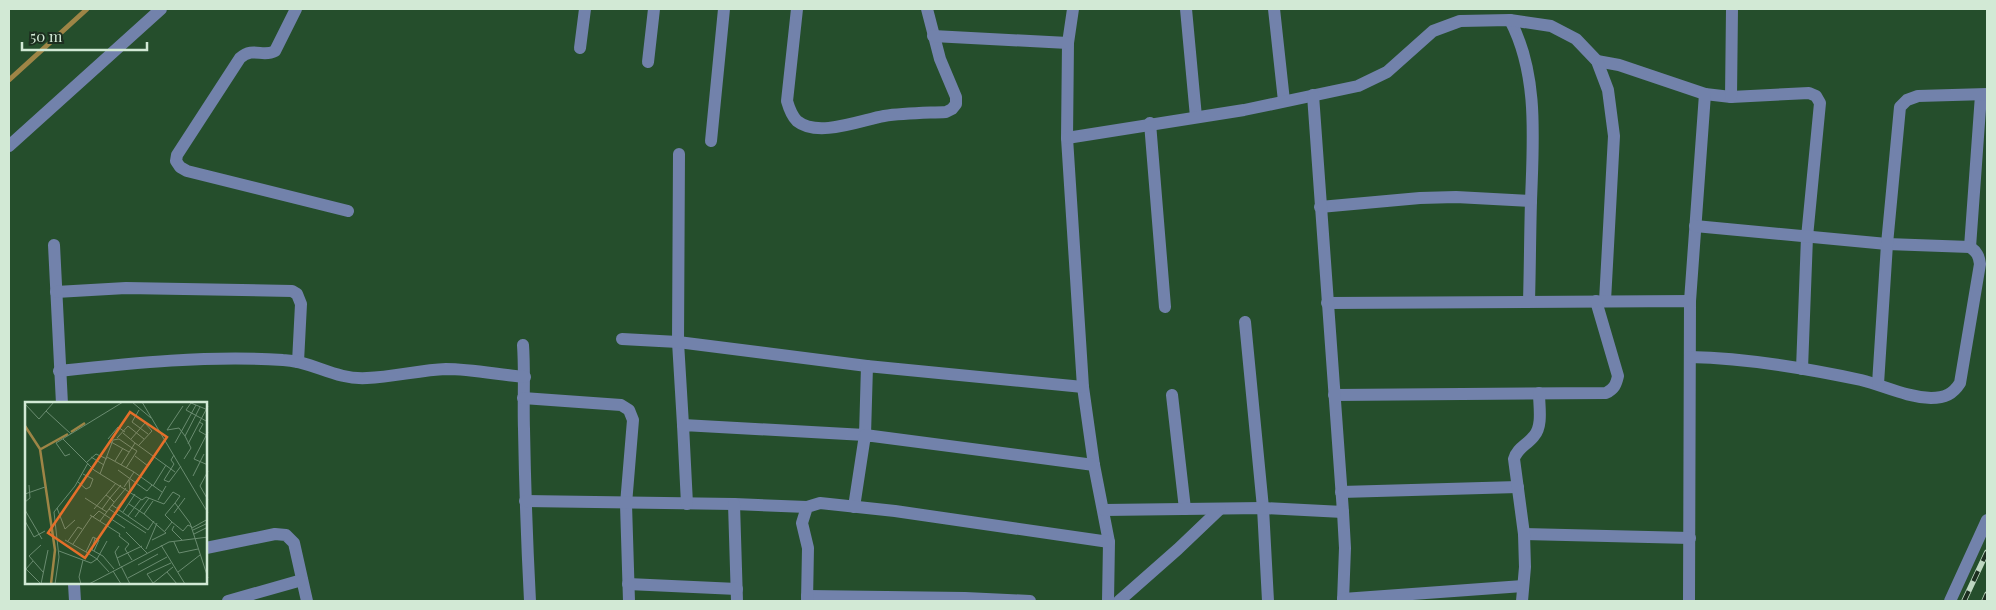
<svg xmlns="http://www.w3.org/2000/svg" width="1996" height="610" viewBox="0 0 1996 610" font-family="'Playfair Display',serif">
<rect width="100%" height="100%" fill="#254e2c"/>
<g fill="none" stroke-linecap="round" stroke-linejoin="round">
<polyline stroke="#9e8546" stroke-width="5" points="9,80 87,9"/>
<g stroke="#7282ab" stroke-width="12">
<path d="M 296,9 L 275,51 C 262,58 254,46 240,58 L 177,155 L 176,161 L 180,167 L 187,171 L 348,211"/>
<path d="M 797,9 L 787,101 C 789,108 792,116 797,121 C 818,138 861,120 884,116 C 904,113 925,113 946,112 L 952,109 L 956,104 L 956,97 L 940,59 L 927,9"/>
<polyline points="1073,9 1068,43 1067,138 1083,387 1094,465 1109,542 1108,601"/>
<polyline points="1186,9 1196,117"/>
<polyline points="1274,9 1284,101"/>
<path d="M 1510,20 C 1539,75 1533,141 1531,201 C 1530,234 1530,268 1529,301"/>
<polyline points="933,36 1068,43"/>
<polyline points="580,48 585,9"/>
<polyline points="1597,61 1619,65 1705,94 1731,97 1809,93 1816,96 1820,103 1807,237 1802,369"/>
<polyline points="648,62 654,9"/>
<polyline points="1731,97 1732,9"/>
<polyline points="1150,123 1165,307"/>
<polyline points="1067,138 1244,110 1358,86 1387,72 1433,31 1460,21 1510,20 1551,26 1576,39 1597,61 1608,90 1614,136 1605,301"/>
<polyline points="711,141 724,9"/>
<polyline points="9,146 161,9"/>
<polyline points="679,154 678,342 683,425"/>
<polyline points="1320,207 1420,198 1456,197 1531,201"/>
<polyline points="54,245 62,404"/>
<polyline points="1970,247 1981,95"/>
<polyline points="56,292 126,288 292,291 297,294 301,304 298,362"/>
<polyline points="1690,301 1705,94"/>
<polyline points="1327,303 1690,301 1689,601"/>
<polyline points="1245,322 1263,508 1268,601"/>
<polyline points="622,339 678,342 867,366"/>
<path d="M 523,345 C 525,373 523,400 524,429 C 525,486 527,544 530,601"/>
<path d="M 1690,357 C 1748,358 1805,368 1861,380 C 1885,386 1906,397 1931,398 C 1945,398 1953,394 1960,383 L 1980,264 C 1979,256 1977,252 1970,247 L 1887,244 L 1695,226"/>
<path d="M 59,371 C 133,363 209,355 283,360 C 313,361 334,380 367,378 C 394,377 420,370 446,369 C 472,369 500,375 525,377"/>
<polyline points="1878,384 1887,244 1900,107 1907,100 1918,96 1987,94"/>
<polyline points="1172,395 1185,509"/>
<path d="M 1334,395 L 1606,393 C 1614,389 1616,385 1618,376 L 1596,301"/>
<polyline points="523,398 621,405 629,410 633,420 626,504 629,601"/>
<polyline points="1341,492 1518,487"/>
<polyline points="525,501 734,504 807,507"/>
<polyline points="687,504 683,425 865,435 867,366 1083,387"/>
<polyline points="734,504 737,601"/>
<polyline points="854,507 865,435 1094,465"/>
<polyline points="1104,510 1263,508 1343,512 1313,95"/>
<polyline points="1343,512 1345,548 1343,601"/>
<polyline points="1524,534 1690,538"/>
<polyline points="206,548 275,534 286,535 294,543 307,601"/>
<polyline points="74,584 75,601"/>
<polyline points="628,584 737,589"/>
<polyline points="807,596 965,598 1030,601"/>
<polyline points="1343,599 1523,586"/>
<polyline points="228,601 302,580"/>
<polyline points="807,601 808,548 802,523 807,507 820,503 895,511 1109,542"/>
<polyline points="1119,601 1178,549 1220,509"/>
<path d="M 1522,601 L 1525,567 L 1524,534 L 1514,459 C 1517,448 1527,445 1534,436 C 1543,426 1539,406 1539,393"/>
<polyline points="1950,601 1987,520"/>
</g>
<g stroke="#bed7c1" stroke-width="5.5">
<g id="rail">
<polyline points="1964,601 1987,552"/>
<polyline points="1984,601 1987,594"/>
</g>
</g>
<use href="#rail" stroke="#1d2f20" stroke-width="4" stroke-dasharray="11" stroke-linecap="butt"/>
</g>
<g transform="translate(25 402)">
<rect width="182" height="182" fill="#254e2c"/>
<path fill="none" stroke="#9e8546" stroke-width="2.5" d="M 0,24 L 15,47 L 30,148 L 26,182M 46,30 L 60,21M 16,47 L 43,32"/>
<path fill="none" stroke="#6a8c70" stroke-width="1" d="M 107,0 L 126,16M 117,0 L 183,111M 0,2 L 14,17 L 29,0M 158,4 L 142,28 L 154,26 L 160,34 L 175,5M 114,8 L 107,20 L 123,32M 183,8 L 166,1 L 161,8 L 183,20M 21,9 L 46,32M 174,20 L 178,22 L 174,29 L 181,33M 183,30 L 169,57 L 183,63M 98,31 L 110,41M 92,36 L 103,24 L 119,37M 38,37 L 69,68 L 117,98 L 121,95 L 139,102 L 148,90 L 155,94 L 150,101 L 165,121 L 183,176M 83,37 L 93,25 L 100,30M 106,37 L 120,21 L 127,29 L 114,43M 86,40 L 104,50M 150,41 L 171,3M 163,42 L 183,4M 45,52 L 40,54 L 31,41 L 98,0M 149,53 L 146,58 L 149,62 L 139,78 L 144,80 L 156,64M 110,54 L 123,64 L 128,57M 66,55 L 79,63M 82,55 L 109,70 L 99,85M 159,57 L 166,46 L 160,34M 90,59 L 98,46M 62,60 L 71,52 L 82,57M 96,63 L 110,41 L 150,70M 101,66 L 112,49 L 107,46M 93,68 L 122,89 L 127,83M 183,69 L 175,84 L 183,98M 109,70 L 137,90M 75,72 L 88,38 L 94,37 L 107,46M 168,74 L 179,52M 53,80 L 61,87 L 65,85 L 68,77 L 58,72M 128,84 L 141,63M 101,86 L 87,103 L 123,128 L 129,119M 0,92 L 20,85M 60,96 L 77,107M 133,98 L 141,84M 0,100 L 5,96 L 4,83M 89,100 L 85,96 L 96,83M 104,102 L 119,112 L 128,99M 32,106 L 40,127 L 50,118M 92,106 L 105,89 L 104,78M 69,107 L 81,93M 84,107 L 121,131M 0,108 L 17,137M 82,110 L 77,107 L 85,96 L 81,93 L 91,81M 98,110 L 110,92M 149,111 L 160,96M 119,112 L 141,131 L 127,138M 65,113 L 95,132 L 94,134 L 104,142 L 100,147 L 107,158M 103,114 L 116,97M 68,115 L 74,109 L 100,126M 110,115 L 124,96M 0,119 L 9,135 L 20,129M 75,119 L 87,103M 147,120 L 140,113 L 150,101M 149,124 L 147,128 L 157,138M 167,126 L 183,117M 168,128 L 183,121M 140,129 L 147,120 L 158,129 L 163,123 L 167,125M 101,130 L 122,151M 169,132 L 183,125M 70,136 L 67,148 L 78,154 L 89,167M 40,138 L 61,150M 43,139 L 53,125 L 57,127M 82,139 L 72,157 L 84,170M 149,140 L 154,151 L 173,147M 48,142 L 67,114M 16,143 L 4,154 L 18,170M 136,143 L 160,182M 94,144 L 90,150 L 95,164M 121,147 L 132,121M 34,149 L 66,161 L 72,157 L 61,150 L 68,135 L 74,138 L 69,149M 92,156 L 117,144M 8,159 L 1,167 L 16,182M 113,163 L 133,152M 96,164 L 105,182M 88,169 L 96,182M 142,170 L 152,182M 153,170 L 175,153M 103,176 L 142,155M 128,181 L 122,172 L 146,161M 16,182 L 23,148M 30,182 L 34,155 L 29,110 L 50,84 L 63,61M 56,182 L 54,175 L 58,158M 64,182 L 144,140 L 183,135M 127,182 L 148,165"/>
<path fill="#e56f2a" fill-opacity="0.15" stroke="#e56f2a" stroke-width="2.5" d="M 105,10 L 142,35 L 60,156 L 23,131 Z"/>
<rect width="182" height="182" fill="none" stroke="#d2e9d5" stroke-width="2.5"/>
</g>
<rect width="1996" height="610" fill="none" stroke="#d2e9d5" stroke-width="20"/>
<path d="M22 42v8h125v-8" fill="none" stroke="#d2e9d5" stroke-width="2.5"/>
<text x="30" y="42" font-size="15" fill="#d2e9d5" stroke="#1d2f20" stroke-width="4" paint-order="stroke">50 m</text>
</svg>
